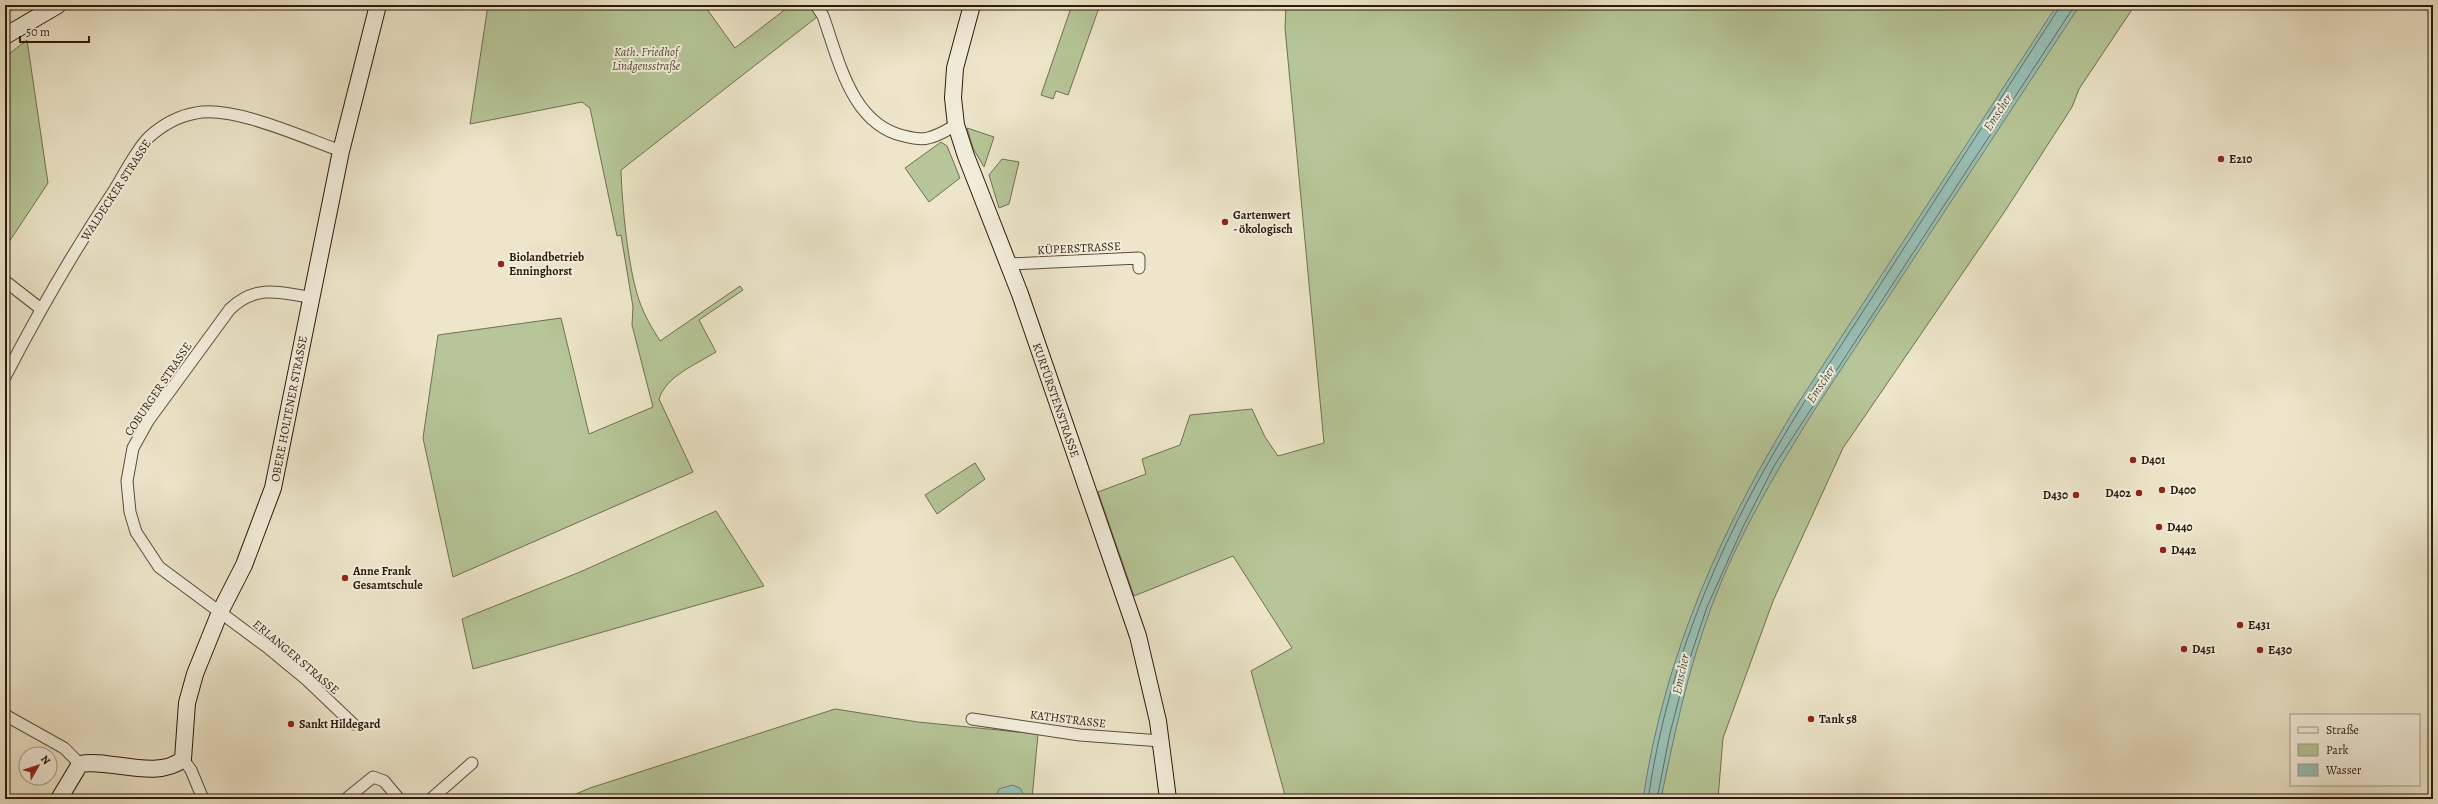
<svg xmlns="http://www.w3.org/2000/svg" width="2438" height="804" viewBox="0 0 2438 804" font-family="Alegreya,serif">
<rect width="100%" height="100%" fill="#ede6ca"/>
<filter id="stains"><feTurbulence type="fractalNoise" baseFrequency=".005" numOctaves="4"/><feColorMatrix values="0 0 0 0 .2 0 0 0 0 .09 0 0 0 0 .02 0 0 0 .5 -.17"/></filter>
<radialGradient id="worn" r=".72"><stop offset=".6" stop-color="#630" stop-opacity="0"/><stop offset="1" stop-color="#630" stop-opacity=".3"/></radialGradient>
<g fill="#b6c698" stroke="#707051">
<polygon points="5,5 19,5 5,14"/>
<path d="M 488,5 L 704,5 L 735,48 L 791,5 L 811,5 L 817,17 L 621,170 C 622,205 628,268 639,300 C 644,315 652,328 660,341 L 740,286 L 743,290 L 699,320 L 716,352 C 697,364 666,376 659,399 L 693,472 L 453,577 L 423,438 L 438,335 L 561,318 L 589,434 L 653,407 L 632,325 L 633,307 L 621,235 L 617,236 L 590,108 L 582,102 L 470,124 Z"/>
<polygon points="1072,5 1100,5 1068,95 1056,91 1053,99 1041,95"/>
<polygon points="1286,5 2135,5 2079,89 2072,107 2005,211 1843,448 1773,601 1723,738 1718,799 1286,799 1251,671 1292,648 1233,556 1134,596 1098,492 1146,474 1142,459 1180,445 1190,415 1252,409 1265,437 1278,456 1324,443 1285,28"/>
<polygon points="27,40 48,183 5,248 5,57"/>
<polygon points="967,128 994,137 984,167 973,148"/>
<polygon points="941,142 947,146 960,178 929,202 905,168"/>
<polygon points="1002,159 1019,162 1009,204 999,208 989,175"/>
<polygon points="975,463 985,479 937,514 925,495"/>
<polygon points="716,511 764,586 473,669 462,619 580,572"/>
<polygon points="835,709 918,722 1038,734 1032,799 564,799 590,788"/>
</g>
<g fill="#99c0b7" stroke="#6d7e72">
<path d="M 2057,5 L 2080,5 L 1815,409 C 1775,473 1737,538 1711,608 C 1688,670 1674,735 1661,799 L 1643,799 C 1665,652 1723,524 1801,399 Z"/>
<polygon points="1012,785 1020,788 1026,799 998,799 996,796 999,789"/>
</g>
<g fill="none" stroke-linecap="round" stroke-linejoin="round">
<g stroke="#626d60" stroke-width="1">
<path d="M 1648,799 C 1670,651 1726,527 1805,401 L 2061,5"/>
<polyline points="1657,799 1670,733 1688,664 1707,607 1743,527 1774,466 2075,5"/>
</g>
<g stroke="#5c4d3a" stroke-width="13">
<g id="street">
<path d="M 816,5 L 823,16 C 839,60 851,124 904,136 C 912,138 921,140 928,138 C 938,136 947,130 956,125"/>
<polyline points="1009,264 1139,258 1139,268"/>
<polyline points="5,281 41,309"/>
<path d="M 313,298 C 280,292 256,284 230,309 L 148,421 L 133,448 L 127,481 L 130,512 L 136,532 L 159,567 L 267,647 L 307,680 L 353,724"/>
<path d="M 5,377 C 38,313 75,249 115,189 C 125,173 135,152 148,138 C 161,126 178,116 196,113 C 233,105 304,138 341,151"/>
<polyline points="5,715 64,748 80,764"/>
<polyline points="972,719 1080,735 1161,741"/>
<polyline points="183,759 191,770 203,799"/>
<polyline points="346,799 373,777 384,781 399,799"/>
<polyline points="431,799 472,763"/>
</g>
</g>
<g stroke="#2b1a0a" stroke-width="18">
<g id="secondary">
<polyline points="972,5 955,68 953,98 956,125 966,156 1020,294 1138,636 1158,721 1168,799"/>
<polyline points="5,36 58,5"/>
<path d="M 59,799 L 80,764 C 109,758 157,781 183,759 L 187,703 L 195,674 L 220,612 L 244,565 L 273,488 L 341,151 L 378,5"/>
</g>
</g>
<use href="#street" stroke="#f3efdd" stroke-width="11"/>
<use href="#secondary" stroke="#f3efdd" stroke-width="16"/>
</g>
<g fill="#8f2418" stroke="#f3efdd" stroke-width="1.5">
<circle cx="2221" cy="159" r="4"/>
<circle cx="1225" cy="222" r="4"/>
<circle cx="501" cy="264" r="4"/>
<circle cx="2133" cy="460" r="4"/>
<circle cx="2162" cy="490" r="4"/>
<circle cx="2139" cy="493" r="4"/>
<circle cx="2076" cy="495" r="4"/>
<circle cx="2159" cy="527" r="4"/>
<circle cx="2163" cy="550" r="4"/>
<circle cx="345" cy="578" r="4"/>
<circle cx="2240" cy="625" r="4"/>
<circle cx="2184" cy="649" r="4"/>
<circle cx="2260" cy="650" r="4"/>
<circle cx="1811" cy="719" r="4"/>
<circle cx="291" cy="724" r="4"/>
</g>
<g text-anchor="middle" stroke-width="4" stroke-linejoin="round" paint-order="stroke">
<g font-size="12" font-style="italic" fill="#554e35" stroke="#f3efdd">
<text x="646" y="56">Kath. Friedhof<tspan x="646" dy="14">Lindgensstraße</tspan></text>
</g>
<g font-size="12" font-weight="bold" fill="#2b1a0a" stroke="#f3efdd" text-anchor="start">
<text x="2229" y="163">E210</text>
<text x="1233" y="219">Gartenwert<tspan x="1233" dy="14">- ökologisch</tspan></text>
<text x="509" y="261">Biolandbetrieb<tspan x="509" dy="14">Enninghorst</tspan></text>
<text x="2141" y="464">D401</text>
<text x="2170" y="494">D400</text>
<text x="2131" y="497" text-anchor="end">D402</text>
<text x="2068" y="499" text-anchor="end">D430</text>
<text x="2167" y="531">D440</text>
<text x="2171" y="554">D442</text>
<text x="353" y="575">Anne Frank<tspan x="353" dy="14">Gesamtschule</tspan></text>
<text x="2248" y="629">E431</text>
<text x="2192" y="653">D451</text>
<text x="2268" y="654">E430</text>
<text x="1819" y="723">Tank 58</text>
<text x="299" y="728">Sankt Hildegard</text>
</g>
<g font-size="12" fill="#2b1a0a" stroke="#f3efdd">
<text transform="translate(116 190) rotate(-57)" y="4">WALDECKER STRASSE</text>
<text transform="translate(1079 248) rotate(-3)" y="4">KÜPERSTRASSE</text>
<text transform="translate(158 389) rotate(-56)" y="4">COBURGER STRASSE</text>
<text transform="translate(1056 400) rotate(71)" y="4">KURFÜRSTENSTRASSE</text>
<text transform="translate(289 409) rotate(-79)" y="4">OBERE HOLTENER STRASSE</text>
<text transform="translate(296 657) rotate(40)" y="4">ERLANGER STRASSE</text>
<text transform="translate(1068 719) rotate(7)" y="4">KATHSTRASSE</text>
</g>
<g font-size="13" font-style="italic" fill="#525447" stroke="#f3efdd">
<text transform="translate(1997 112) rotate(-57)" y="5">Emscher</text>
<text transform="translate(1820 384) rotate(-57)" y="5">Emscher</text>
<text transform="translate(1680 674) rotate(-78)" y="5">Emscher</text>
</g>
</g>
<rect width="2438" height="804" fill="none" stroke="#ede6ca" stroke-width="20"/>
<rect x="6" y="6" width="2426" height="792" fill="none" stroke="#2b1a0a" stroke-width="2"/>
<rect x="10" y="10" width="2418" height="784" fill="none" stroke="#2b1a0a"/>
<rect x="2290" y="714" width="130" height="72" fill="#f3efdd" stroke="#a39a89"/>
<rect x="2298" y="727" width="20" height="6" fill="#f3efdd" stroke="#a39a89"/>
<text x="2326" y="734" font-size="12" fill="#2b1a0a">Straße</text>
<rect x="2298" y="744" width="20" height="12" fill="#b6c698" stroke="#a39a89"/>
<text x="2326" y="754" font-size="12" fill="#2b1a0a">Park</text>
<rect x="2298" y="764" width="20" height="12" fill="#99c0b7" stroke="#a39a89"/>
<text x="2326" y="774" font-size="12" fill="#2b1a0a">Wasser</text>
<g transform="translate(38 766) rotate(51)"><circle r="19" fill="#f3efdd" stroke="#a39a89"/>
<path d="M0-3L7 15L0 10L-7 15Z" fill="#8f2418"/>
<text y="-6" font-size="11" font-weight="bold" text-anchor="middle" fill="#2b1a0a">N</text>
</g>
<path d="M20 36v6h69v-6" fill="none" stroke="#2b1a0a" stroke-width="2"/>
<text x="26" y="36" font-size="12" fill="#2b1a0a" stroke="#f3efdd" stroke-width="3" paint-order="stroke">50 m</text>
<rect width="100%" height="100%" filter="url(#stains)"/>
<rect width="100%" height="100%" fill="url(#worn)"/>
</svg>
